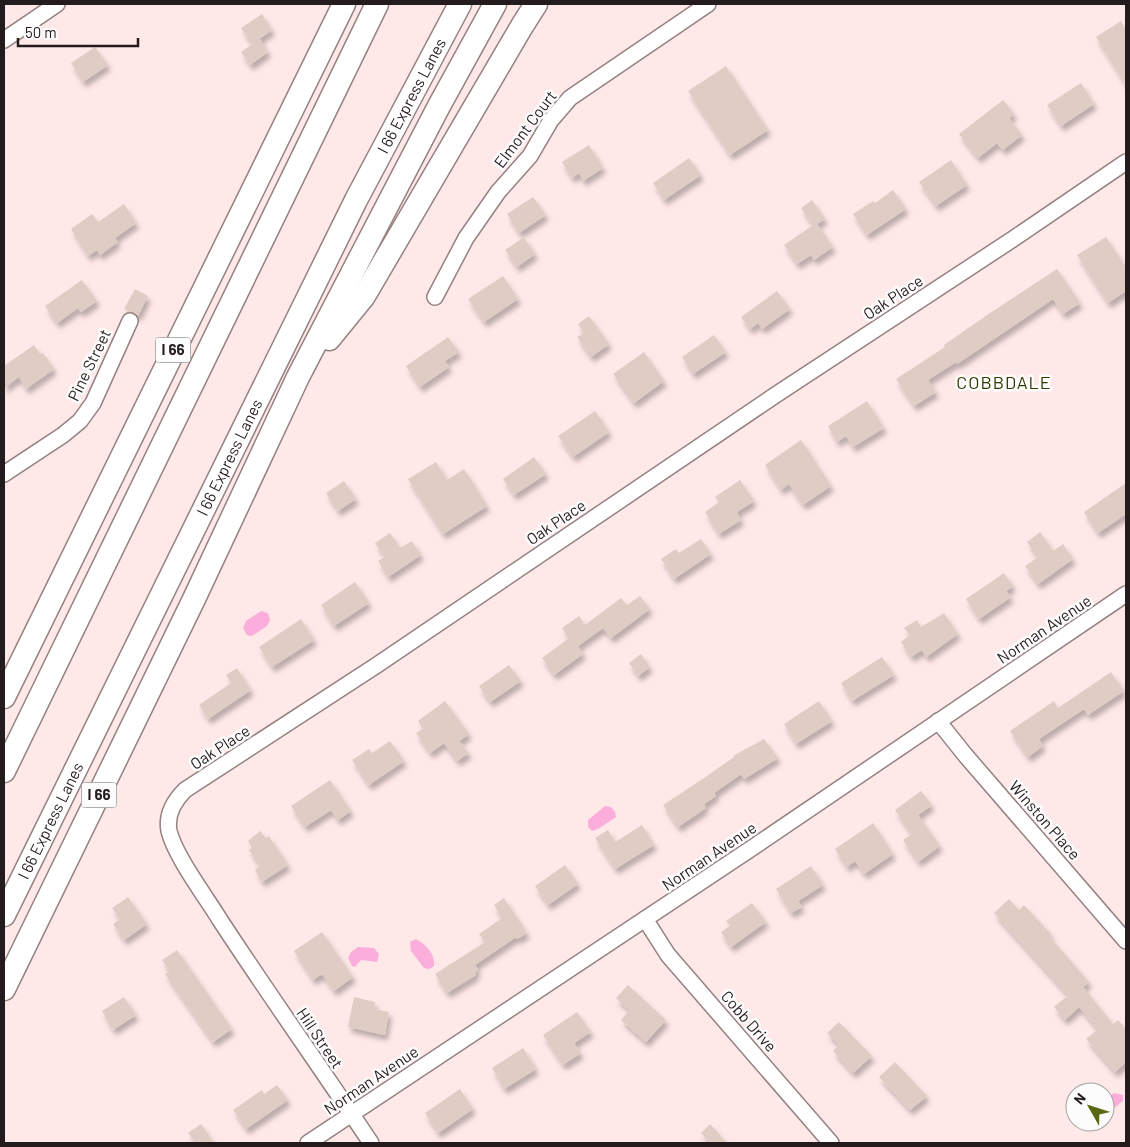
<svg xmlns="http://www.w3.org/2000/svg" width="1130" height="1147" viewBox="0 0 1130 1147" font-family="Barlow,sans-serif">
<defs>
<filter id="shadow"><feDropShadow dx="3" dy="5.5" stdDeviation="2.5" flood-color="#0004"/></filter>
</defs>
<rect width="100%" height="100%" fill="#ffe9e8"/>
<g fill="#fbaedc">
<polygon points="261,611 268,613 270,620 267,626 252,636 247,635 243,628 246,621"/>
<polygon points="605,806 611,807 615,812 616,817 598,829 592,831 588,827 588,820"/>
<path d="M 416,939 C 427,945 435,954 434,966 L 429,969 L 424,968 L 411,951 L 410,942 Z"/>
<polygon points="358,947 374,948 379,954 377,962 361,960 355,967 352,966 348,958 351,952"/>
<polygon points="1114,1093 1123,1095 1123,1101 1114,1108 1108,1110 1105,1108 1105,1100"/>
</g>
<g fill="#dfccc5" filter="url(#shadow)">
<polygon points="262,14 272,30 252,44 241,28"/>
<polygon points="1121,21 1126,30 1126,85 1096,37"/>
<polygon points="260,39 268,52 250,65 241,52"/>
<polygon points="95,47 108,65 83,82 71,63"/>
<polygon points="726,66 768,130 730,155 688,91"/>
<polygon points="1081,83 1094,104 1061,126 1047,105"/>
<polygon points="1003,100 1014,114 1009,118 1022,135 1003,150 997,143 978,158 959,134"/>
<polygon points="589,145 603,168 583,181 579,173 572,178 562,162"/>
<polygon points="689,158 701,175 664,200 653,183"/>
<polygon points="951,160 967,185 936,206 919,182"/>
<polygon points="893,190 906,209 867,235 853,214 873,201 875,203"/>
<polygon points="533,197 546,215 519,233 507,214"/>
<polygon points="812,200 825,219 817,224 833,247 814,260 811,255 797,264 784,245 813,225 801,208"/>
<polygon points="124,204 136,223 115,238 118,242 100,255 97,250 88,256 71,229 92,214 98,222"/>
<polygon points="524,237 535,254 517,267 505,250"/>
<polygon points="1106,237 1126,268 1126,291 1108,303 1077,255"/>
<polygon points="1057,269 1080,303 1063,314 1053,299 957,364 956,362 928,380 936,392 914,406 896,379 945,347 944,345 990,313"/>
<polygon points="503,276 518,299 484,322 468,299"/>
<polygon points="82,280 97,301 81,312 78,308 57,323 45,306"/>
<polygon points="135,289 148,296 138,316 124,309"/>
<polygon points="777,291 790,309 762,329 758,323 750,329 741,317"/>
<polygon points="589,316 609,344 591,357 577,337 584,333 578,324"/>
<polygon points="714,335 726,352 693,374 682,357"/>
<polygon points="448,337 459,352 445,361 449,367 420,387 406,366"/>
<polygon points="34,345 40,354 43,353 54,369 26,389 19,377 4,388 4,366"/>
<polygon points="644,352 664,381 634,403 613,374"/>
<polygon points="867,401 884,428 853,447 846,436 837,442 828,426"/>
<polygon points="595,411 609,432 573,457 558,436"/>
<polygon points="801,440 831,486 803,505 789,484 781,490 765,465"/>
<polygon points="534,457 546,474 514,495 503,479"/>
<polygon points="436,462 447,480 464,469 487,506 443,534 408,479"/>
<polygon points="740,480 754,501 737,512 741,520 719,534 705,512 719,502 715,497"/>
<polygon points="344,481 356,499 338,511 326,493"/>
<polygon points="1126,483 1126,514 1098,533 1084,512"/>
<polygon points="1040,532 1053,551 1063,544 1073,559 1038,584 1025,566 1038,557 1027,542"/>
<polygon points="390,533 400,548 412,541 421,555 388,577 378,561 385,557 375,543"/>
<polygon points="701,539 711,554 674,579 661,559 676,549 679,553"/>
<polygon points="1004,573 1013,586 1006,591 1011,597 979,619 966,599"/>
<polygon points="355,582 369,603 334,626 321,605"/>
<polygon points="640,596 650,609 611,638 603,628 578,646 583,654 554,675 542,658 569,638 562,628 579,616 585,625 621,598 627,605"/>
<polygon points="944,613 958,634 926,657 922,650 911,657 901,642 910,635 904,628 917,620 921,627"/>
<polygon points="301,619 314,640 272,667 259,647"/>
<polygon points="641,654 650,667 638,676 629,663"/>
<polygon points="882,657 894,675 852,701 841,683"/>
<polygon points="509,665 521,681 490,702 479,686"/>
<polygon points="237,668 251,690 208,719 199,705 231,683 226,675"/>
<polygon points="1111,672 1124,691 1088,715 1084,709 1039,739 1043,746 1028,757 1010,731 1054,701 1058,708"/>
<polygon points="445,701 469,734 459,741 469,753 457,761 444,743 430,753 416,733 423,729 418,721"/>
<polygon points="819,701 832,721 796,744 784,724"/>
<polygon points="764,739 778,758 744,779 741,774 714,793 716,796 704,804 706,808 678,827 663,805 704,778 734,757 733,756"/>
<polygon points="390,741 404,761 369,785 352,760 369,749 372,753"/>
<polygon points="330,780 351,811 338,820 331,810 305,827 291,806"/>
<polygon points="921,791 932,805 918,815 940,846 918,862 903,840 912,834 895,810"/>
<polygon points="873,823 893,854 864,874 855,861 847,867 835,849"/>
<polygon points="642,825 654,845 615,869 595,838 608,830 615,842"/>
<polygon points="260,831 266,838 269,836 288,865 262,882 255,870 260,866 249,850 252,848 248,841"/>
<polygon points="565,865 578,884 548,905 535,886"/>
<polygon points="811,866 823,885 798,901 802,907 791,913 776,889"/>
<polygon points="128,897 147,924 124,940 113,924 120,919 112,908"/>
<polygon points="504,898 527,933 517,939 516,937 475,965 478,970 475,972 476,975 447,993 435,974 485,942 479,934 502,918 494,905"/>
<polygon points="1009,899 1019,910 1024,905 1051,934 1049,936 1089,982 1083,987 1113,1024 1118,1020 1126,1029 1126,1062 1115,1072 1086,1039 1098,1029 1079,1007 1065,1020 1054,1007 1068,995 994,913"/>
<polygon points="752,903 766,922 731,947 721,932 730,926 726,921"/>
<polygon points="322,932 353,977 334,991 322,974 313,980 294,951"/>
<polygon points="177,950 232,1029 213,1042 165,974 170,971 162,960"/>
<polygon points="628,985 666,1020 646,1042 621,1020 629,1010 616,998"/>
<polygon points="124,997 136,1015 113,1030 102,1011"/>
<polygon points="354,997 375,1002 374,1009 389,1012 385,1035 348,1027"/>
<polygon points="577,1012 591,1032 574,1043 581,1053 563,1065 543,1035"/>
<polygon points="839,1022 872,1056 853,1073 833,1051 839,1045 827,1033"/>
<polygon points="523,1048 536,1069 504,1089 492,1068"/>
<polygon points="895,1062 927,1096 910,1110 879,1077"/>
<polygon points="277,1085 288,1100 246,1129 233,1110 262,1090 264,1094"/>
<polygon points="460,1089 473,1109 438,1133 425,1113"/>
<polygon points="201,1124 214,1143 196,1143 188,1133"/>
<polygon points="710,1124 727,1143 711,1143 701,1133"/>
</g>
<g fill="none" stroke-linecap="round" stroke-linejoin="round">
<g stroke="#958180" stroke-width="18">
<g id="minor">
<polyline points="4,40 57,4"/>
<polyline points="435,297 466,238 498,192 530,156 551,120 570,98 708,4"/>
<polyline points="4,474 63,435 80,421 93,403 130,321"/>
<polyline points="938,721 966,756 1126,941"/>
<polyline points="645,919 668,955 831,1143"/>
<polyline points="308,1143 755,846 1126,594"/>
<path d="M 371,1143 C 321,1068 269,995 220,920 C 206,897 175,856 169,831 C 166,815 174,801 185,790 L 377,665 L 777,394 L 1013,239 L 1126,162"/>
</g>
</g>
<g stroke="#958180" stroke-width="25">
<g id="highway">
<polyline points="329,339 364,296 522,26 536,4"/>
<polyline points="4,697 344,4"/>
<polyline points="4,771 377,4"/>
<path id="s1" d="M 4,915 L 356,200 L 460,4"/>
<polyline points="4,989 194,599 298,377 439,106 495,4"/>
</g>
</g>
<use href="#minor" stroke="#fff" stroke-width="15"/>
<use href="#highway" stroke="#fff" stroke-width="22"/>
</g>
<g text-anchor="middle" stroke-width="5" stroke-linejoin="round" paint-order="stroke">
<g fill="#fcfcfc" stroke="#655f5f" stroke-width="1">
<rect x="155.5" y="337.5" width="35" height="25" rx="4"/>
<rect x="81.5" y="782.5" width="35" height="25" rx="4"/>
</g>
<g font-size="15" font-weight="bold" fill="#241c1c">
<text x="173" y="355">I 66</text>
<text x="99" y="800">I 66</text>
</g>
<g font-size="16" fill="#241c1c" stroke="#fcfcfc">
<text dy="6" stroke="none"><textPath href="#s1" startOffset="915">I 66 Express Lanes</textPath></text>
<text transform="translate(525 129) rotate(-53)" y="6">Elmont Court</text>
<text transform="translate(893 297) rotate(-33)" y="6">Oak Place</text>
<text transform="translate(89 365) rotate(-64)" y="6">Pine Street</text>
<text dy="6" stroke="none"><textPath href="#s1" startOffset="510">I 66 Express Lanes</textPath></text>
<text transform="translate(556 522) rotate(-34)" y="6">Oak Place</text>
<text transform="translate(1044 629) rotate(-34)" y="6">Norman Avenue</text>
<text transform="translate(220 747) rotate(-33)" y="6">Oak Place</text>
<text transform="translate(1045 820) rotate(49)" y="6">Winston Place</text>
<text dy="6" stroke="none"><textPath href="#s1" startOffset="105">I 66 Express Lanes</textPath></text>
<text transform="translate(709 856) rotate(-34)" y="6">Norman Avenue</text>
<text transform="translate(749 1021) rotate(49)" y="6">Cobb Drive</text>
<text transform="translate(320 1038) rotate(56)" y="6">Hill Street</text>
<text transform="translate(371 1080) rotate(-34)" y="6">Norman Avenue</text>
</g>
<g font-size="18" letter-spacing="1" fill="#313a00" stroke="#fcfcfc">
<text x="1004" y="389">COBBDALE</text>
</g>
</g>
<rect width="1130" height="1147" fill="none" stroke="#241c1c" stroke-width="10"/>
<g transform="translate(1090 1107) rotate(309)"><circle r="24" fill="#fcfcfc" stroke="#a6a2a2"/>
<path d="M0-4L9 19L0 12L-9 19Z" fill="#596810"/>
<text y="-8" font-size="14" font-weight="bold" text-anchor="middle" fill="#241c1c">N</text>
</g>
<path d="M18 38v8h120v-8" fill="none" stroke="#241c1c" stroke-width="2.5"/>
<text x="25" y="38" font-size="15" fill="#241c1c" stroke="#fcfcfc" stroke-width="4" paint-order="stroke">50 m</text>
</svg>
